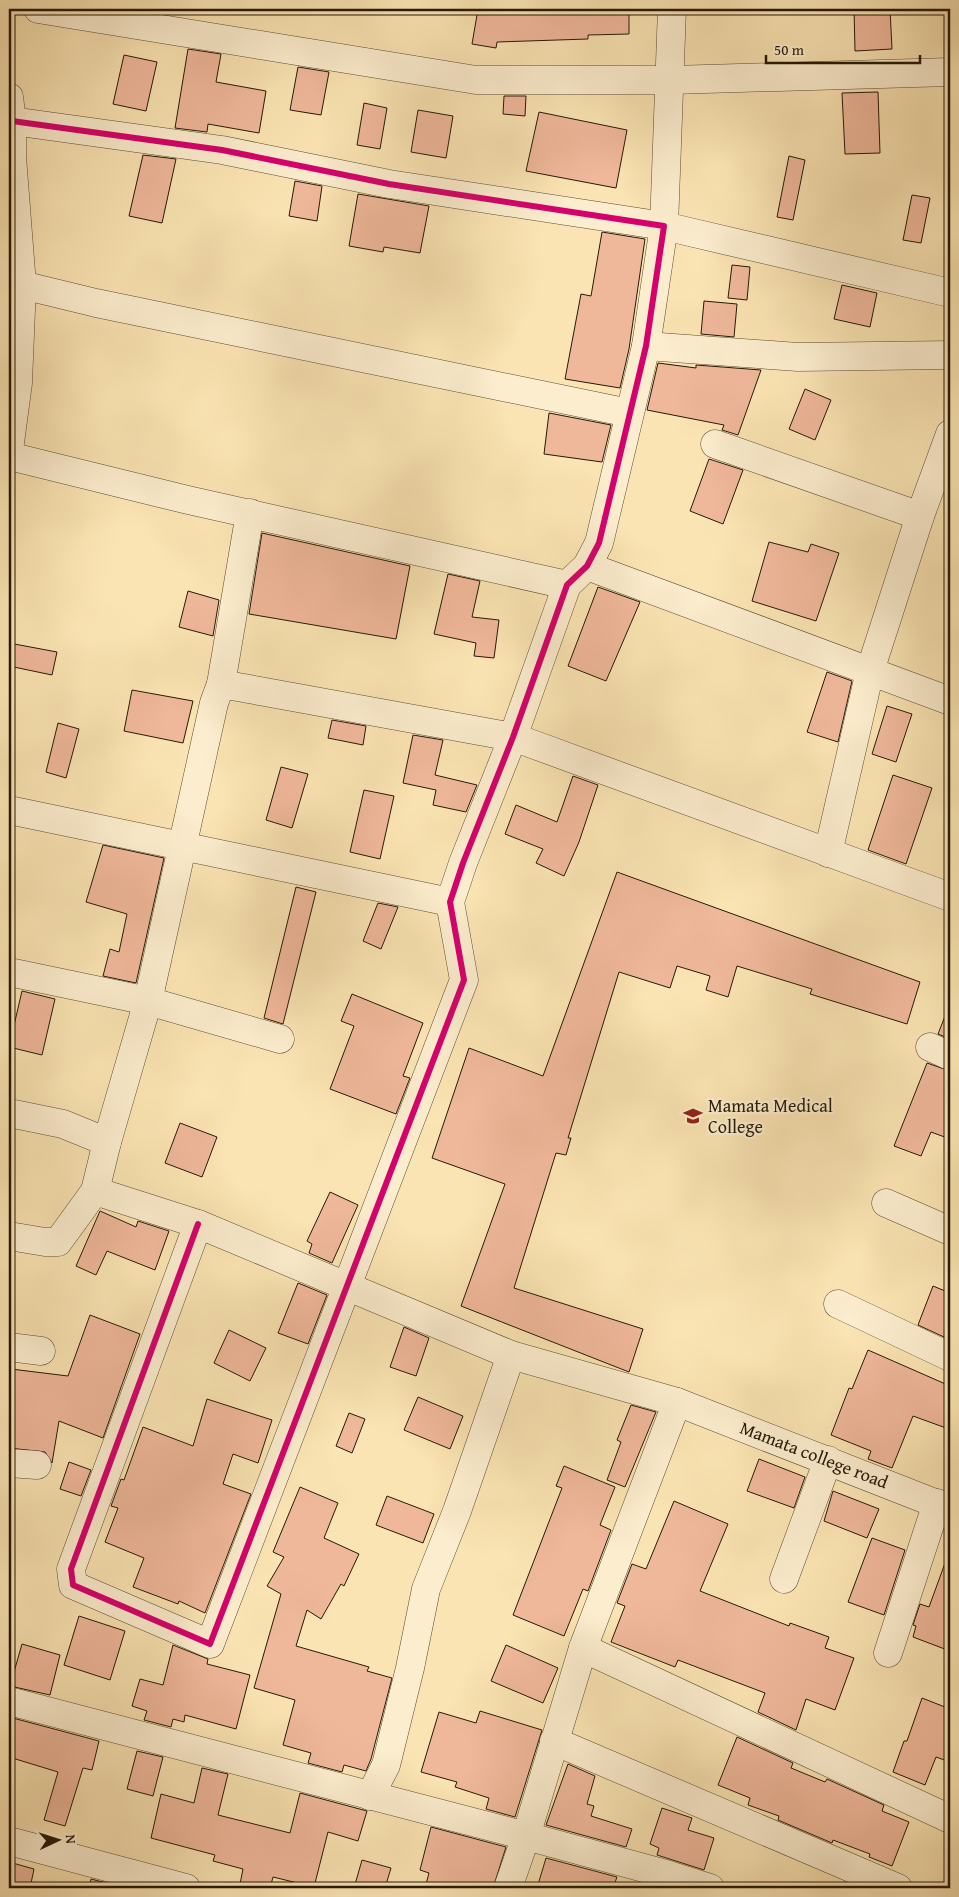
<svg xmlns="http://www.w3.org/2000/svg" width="959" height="1897" viewBox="0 0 959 1897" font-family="'Gentium Book Plus',serif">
<rect width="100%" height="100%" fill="#fbe4b3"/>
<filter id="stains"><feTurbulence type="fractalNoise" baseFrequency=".004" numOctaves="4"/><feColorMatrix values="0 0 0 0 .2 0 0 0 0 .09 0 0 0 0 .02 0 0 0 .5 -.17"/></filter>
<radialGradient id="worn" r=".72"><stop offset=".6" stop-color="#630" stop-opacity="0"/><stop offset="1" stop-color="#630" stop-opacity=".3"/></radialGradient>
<g fill="#f0b89b" stroke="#251907">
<polygon points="478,9 629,9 629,34 588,35 588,39 497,42 496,48 472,44"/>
<polygon points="854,9 890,9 892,49 855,51"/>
<polygon points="188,49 221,54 216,82 266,91 259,133 208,124 207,132 175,128"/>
<polygon points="124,55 157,62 146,111 113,104"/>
<polygon points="298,67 329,72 321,115 290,110"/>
<polygon points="878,92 880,153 845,154 842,93"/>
<polygon points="504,96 526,96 525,116 503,114"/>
<polygon points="364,103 387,108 380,149 357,145"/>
<polygon points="418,110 453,116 446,158 411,152"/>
<polygon points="539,112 627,130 616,188 526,171"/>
<polygon points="143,155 176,159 162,223 129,216"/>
<polygon points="789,156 805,160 793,220 777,217"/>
<polygon points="295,181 322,186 317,221 289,216"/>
<polygon points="358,194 429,206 420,253 384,247 383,252 349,246"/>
<polygon points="912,195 930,198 921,243 903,240"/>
<polygon points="602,232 645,239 629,349 620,388 565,379 581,294 591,296"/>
<polygon points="732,265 750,267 747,300 728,298"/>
<polygon points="842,285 877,293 870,327 834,319"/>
<polygon points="704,301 737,304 734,337 701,334"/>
<polygon points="658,363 696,368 696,365 761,370 738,435 722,430 724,425 647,410"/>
<polygon points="805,389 831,400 815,440 789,429"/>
<polygon points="549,413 611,425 602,462 544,454"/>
<polygon points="709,459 743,470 723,524 690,511"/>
<polygon points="262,533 410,566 396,639 249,614"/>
<polygon points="769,542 808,552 811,544 839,553 816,621 752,601"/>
<polygon points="448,574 480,581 472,617 499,620 494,658 474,656 476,643 434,634"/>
<polygon points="598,587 640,602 606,681 568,666"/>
<polygon points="188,591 219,600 213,636 179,627"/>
<polygon points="9,643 57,652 52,675 9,666"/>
<polygon points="827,672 852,681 838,742 807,732"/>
<polygon points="132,690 193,701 183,743 124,731"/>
<polygon points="887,706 912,714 896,762 872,754"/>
<polygon points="332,720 366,726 363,745 328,738"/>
<polygon points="58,723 79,729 66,778 46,772"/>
<polygon points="413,735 443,740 435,775 477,785 466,812 433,805 436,790 403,783"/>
<polygon points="281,767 308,774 292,828 266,820"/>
<polygon points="893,775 932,788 906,864 868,850"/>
<polygon points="573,776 598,785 579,842 564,876 536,863 543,849 505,834 516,805 557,822"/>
<polygon points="364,790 394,796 380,859 350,852"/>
<polygon points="103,845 164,858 136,983 103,976 110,949 119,952 127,914 86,902"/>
<polygon points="617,872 920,982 907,1024 810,994 812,989 737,966 728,997 706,990 710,976 677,966 670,988 619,972 568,1138 571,1138 566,1155 556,1153 514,1288 643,1329 629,1372 461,1306 505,1184 432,1158 469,1048 543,1076"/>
<polygon points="296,887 316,892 283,1024 264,1018"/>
<polygon points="378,903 398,907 381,949 363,941"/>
<polygon points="22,991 55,999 42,1055 9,1047"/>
<polygon points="352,994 423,1023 403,1076 410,1078 396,1114 330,1089 354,1026 341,1021"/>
<polygon points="949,1006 950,1006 950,1039 938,1034"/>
<polygon points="927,1063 950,1071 950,1139 931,1132 921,1156 894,1146"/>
<polygon points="180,1123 217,1137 202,1177 165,1163"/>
<polygon points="330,1192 358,1205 332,1263 309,1253 312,1244 307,1241"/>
<polygon points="100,1211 136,1227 138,1221 169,1231 155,1270 107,1251 96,1275 76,1266"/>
<polygon points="298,1283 327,1295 308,1344 278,1333"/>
<polygon points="933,1286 950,1293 950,1320 944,1337 918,1325"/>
<polygon points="90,1315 140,1334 103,1438 59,1421 52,1463 45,1452 9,1448 9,1393 11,1369 68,1376"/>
<polygon points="404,1327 429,1338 416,1376 390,1367"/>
<polygon points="229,1330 266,1348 250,1381 214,1363"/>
<polygon points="868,1350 950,1386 950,1418 946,1428 913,1416 892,1468 868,1459 871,1451 831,1435 849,1388 852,1389"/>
<polygon points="418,1397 463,1416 450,1449 404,1430"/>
<polygon points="207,1399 272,1420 258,1463 233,1454 223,1484 251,1494 205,1613 179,1601 178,1604 133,1587 144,1558 105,1542 118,1508 111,1506 121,1479 124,1480 143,1427 193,1446"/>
<polygon points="631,1405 656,1412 625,1487 607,1480 621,1442 617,1440"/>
<polygon points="349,1413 365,1419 352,1453 336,1446"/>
<polygon points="759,1459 805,1477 794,1508 747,1491"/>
<polygon points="69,1462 91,1470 81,1496 60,1489"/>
<polygon points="564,1466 615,1487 600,1525 611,1530 588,1591 583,1589 564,1636 513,1615 562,1488 556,1486"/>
<polygon points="300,1487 338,1503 324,1538 359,1554 344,1586 341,1584 321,1619 307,1610 296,1646 369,1667 367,1671 392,1678 371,1759 366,1771 344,1765 342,1772 308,1763 311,1753 283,1745 295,1700 254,1688 281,1594 267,1586 284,1557 273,1552"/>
<polygon points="833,1491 879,1509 867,1538 824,1521"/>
<polygon points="387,1496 434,1514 423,1543 376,1525"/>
<polygon points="674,1501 728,1524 700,1591 789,1626 790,1623 829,1637 825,1648 854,1658 835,1710 806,1699 796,1730 758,1712 765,1693 678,1660 675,1667 611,1642 625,1606 617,1603 632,1564 646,1569"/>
<polygon points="872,1538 905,1550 884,1615 848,1602"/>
<polygon points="948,1555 950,1556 950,1651 913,1637 916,1626 913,1625 920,1604 929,1607"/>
<polygon points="79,1616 125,1631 110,1680 64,1665"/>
<polygon points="22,1644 60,1655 50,1695 10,1686"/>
<polygon points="173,1645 208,1659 207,1664 250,1675 236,1729 185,1715 184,1722 173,1719 171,1727 144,1720 147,1711 132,1706 140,1679 163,1685"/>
<polygon points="506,1645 558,1668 543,1703 491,1681"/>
<polygon points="922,1698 950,1709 950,1762 936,1757 925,1785 893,1772 904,1741 907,1741"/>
<polygon points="480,1711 542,1730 515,1817 486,1809 489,1798 455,1787 457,1782 421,1772 439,1712 476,1723"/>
<polygon points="9,1717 99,1741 92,1770 83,1768 65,1826 44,1820 58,1772 9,1757"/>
<polygon points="737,1737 793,1763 791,1768 825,1782 827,1779 884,1805 882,1811 909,1822 892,1866 869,1857 870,1854 833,1840 832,1843 778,1820 779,1816 748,1805 750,1798 718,1785"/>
<polygon points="137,1751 163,1757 153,1796 127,1789"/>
<polygon points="568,1764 595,1776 587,1804 594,1806 591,1816 632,1829 626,1847 546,1825"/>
<polygon points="202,1768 228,1774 218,1815 290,1833 300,1793 367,1811 358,1841 328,1832 314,1887 273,1877 270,1888 257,1888 240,1884 243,1869 213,1861 215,1855 151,1838 161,1794 194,1803"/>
<polygon points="662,1808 692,1818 688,1830 714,1838 704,1870 657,1855 659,1848 650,1844"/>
<polygon points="431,1827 506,1847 493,1888 425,1888 429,1873 420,1870"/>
<polygon points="546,1858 617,1877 613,1888 537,1888"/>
<polygon points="362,1860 391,1868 385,1888 354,1888"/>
<polygon points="9,1862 34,1869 30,1888 9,1888"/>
<polygon points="91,1879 118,1886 117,1888 89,1888"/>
</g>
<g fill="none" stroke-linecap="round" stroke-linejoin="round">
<g stroke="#5a4c32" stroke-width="29">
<g id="minor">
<polyline points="38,9 476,80 671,80 950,72"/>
<polyline points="672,9 664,226 950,293"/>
<polyline points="9,97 12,121 12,157 22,285 18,383 9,450"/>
<polyline points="12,121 222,150 389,184 664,226 646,346 599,543 587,566 567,585 513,737 463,863 450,902 464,980 210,1644 73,1585 71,1569 198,1224"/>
<polyline points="22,285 96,303 629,413"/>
<polyline points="646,346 798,357 950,355"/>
<polyline points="715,444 920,516"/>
<polyline points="9,456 188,500 567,585"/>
<polyline points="587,566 950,701"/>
<polyline points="221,684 513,737 950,897"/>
<polyline points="9,810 450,902"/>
<polyline points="828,853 870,671 920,516 950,434"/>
<polyline points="9,972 148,1001 280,1039"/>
<polyline points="930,1047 950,1056"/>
<polyline points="9,1113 63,1124 107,1142 95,1191 198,1224 511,1355 677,1402 950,1509"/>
<polyline points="107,1142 148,1001 214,703 221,684 250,513"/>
<polyline points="886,1203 950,1231"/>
<polyline points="9,1236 45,1242 58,1242 95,1191"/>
<polyline points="838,1304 950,1357"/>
<polyline points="9,1347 41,1351"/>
<polyline points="9,1463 37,1465"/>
<polyline points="784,1579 828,1460"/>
<polyline points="583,1648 950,1819"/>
<polyline points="888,1653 937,1503"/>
<polyline points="9,1701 526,1836 666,1874 710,1888"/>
<polyline points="554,1741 898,1888"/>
<polyline points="370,1796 386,1765 410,1668 426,1589 457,1511 511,1355"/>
<polyline points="9,1841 186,1888"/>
<polyline points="508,1888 526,1836 583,1648 677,1402"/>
</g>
</g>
<use href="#minor" stroke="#fcedce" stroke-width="28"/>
<g stroke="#fcedce" stroke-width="9">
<polyline id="cycleway" points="12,121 222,150 389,184 664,226 646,346 599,543 587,566 567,585 513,737 463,863 450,902 464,980 210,1644 73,1585 71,1569 198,1224"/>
</g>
<use href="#cycleway" stroke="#d6006c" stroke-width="6"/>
</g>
<defs>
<g id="university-bare" transform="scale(1.5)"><path d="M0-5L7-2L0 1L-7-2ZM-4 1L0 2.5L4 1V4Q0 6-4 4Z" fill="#8f2418" stroke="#fcedce" stroke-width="2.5" paint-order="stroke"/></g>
</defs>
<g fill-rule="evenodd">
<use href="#university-bare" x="693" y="1116"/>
</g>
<g text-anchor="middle" stroke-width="4.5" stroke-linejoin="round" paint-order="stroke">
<g font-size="18" fill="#251907" stroke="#fcedce" text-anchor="start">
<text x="708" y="1112">Mamata Medical<tspan x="708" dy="21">College</tspan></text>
</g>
<g font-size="18" fill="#251907" stroke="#fcedce">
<text transform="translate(814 1455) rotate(21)" y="6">Mamata college road</text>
</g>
</g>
<rect width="959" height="1897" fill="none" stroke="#fbe4b3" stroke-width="30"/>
<rect x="10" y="10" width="939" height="1877" fill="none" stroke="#251907" stroke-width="2.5"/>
<rect x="15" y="15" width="929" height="1867" fill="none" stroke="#251907"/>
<g transform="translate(58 1840) rotate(86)" stroke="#fcedce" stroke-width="4" paint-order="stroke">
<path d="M0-4L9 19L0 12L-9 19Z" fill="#251907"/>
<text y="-8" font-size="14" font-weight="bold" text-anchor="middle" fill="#251907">N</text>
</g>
<path d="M766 55v8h154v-8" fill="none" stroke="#251907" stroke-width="2.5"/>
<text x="774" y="55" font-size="15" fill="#251907" stroke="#fcedce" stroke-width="4" paint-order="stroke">50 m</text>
<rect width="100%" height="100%" filter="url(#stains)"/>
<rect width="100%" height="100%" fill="url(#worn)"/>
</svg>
